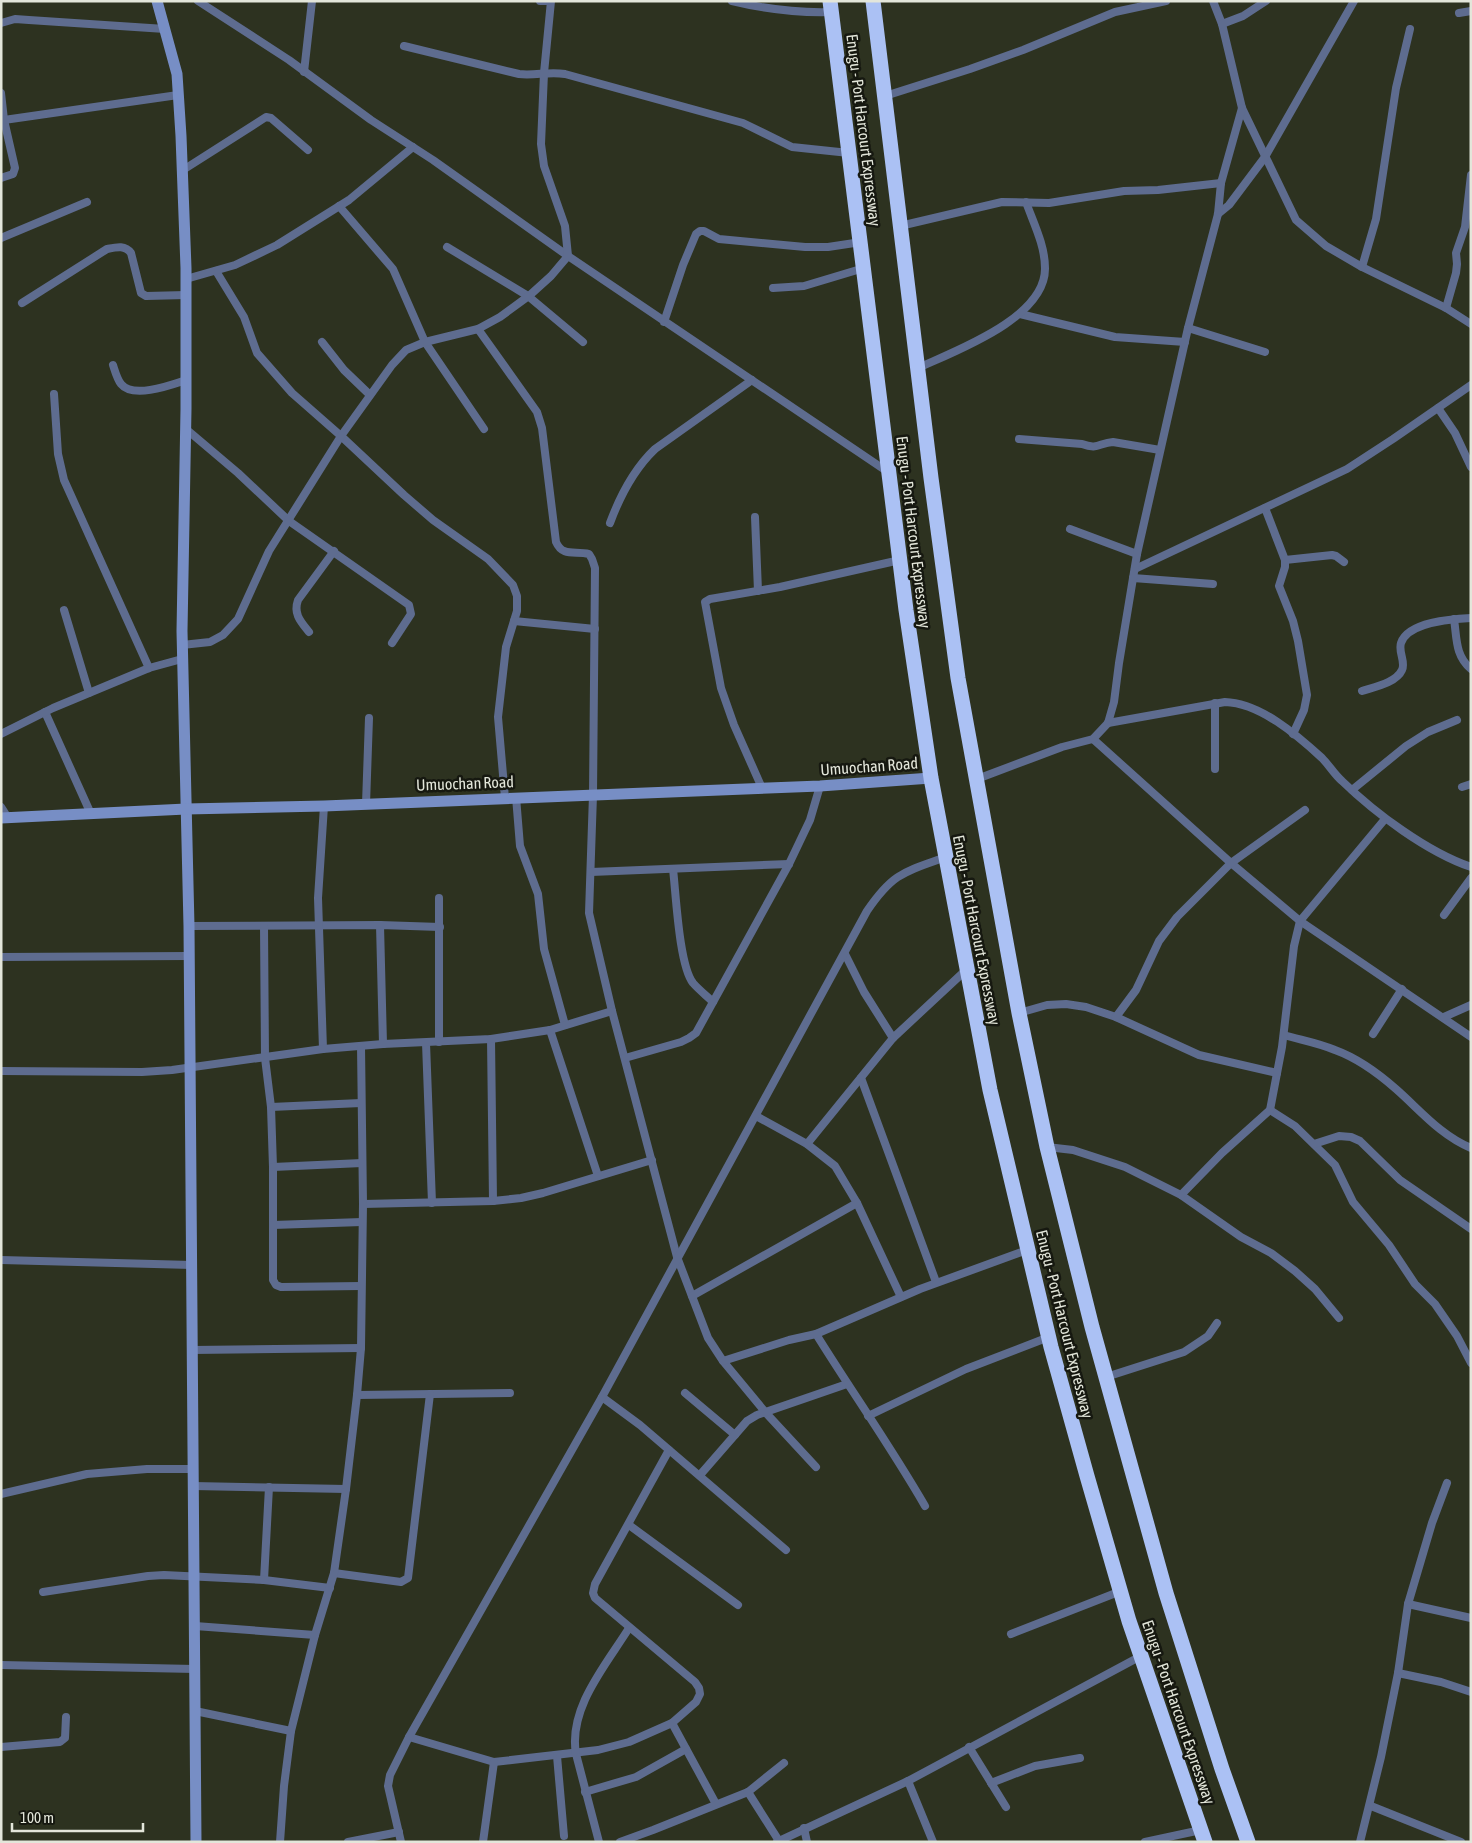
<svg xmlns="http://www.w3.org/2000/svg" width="1472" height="1843" viewBox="0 0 1472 1843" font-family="'Asap Condensed',sans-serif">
<rect width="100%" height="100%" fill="#2d3220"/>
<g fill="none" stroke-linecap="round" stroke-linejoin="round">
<g stroke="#5e6c8f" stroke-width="8">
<polyline points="198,1 289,60 371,120 433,160 568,256 888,472"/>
<polyline points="540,1 550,1"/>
<path d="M 732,1 C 765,9 797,13 831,12"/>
<polyline points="1213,1 1222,24 1242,108 1296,220 1326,246 1362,267 1446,308 1471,324"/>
<polyline points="1459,13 1471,11"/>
<polyline points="1,23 15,19 29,20 165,29"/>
<polyline points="1222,24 1243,16 1266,1"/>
<path d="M 404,46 L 519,74 C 535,76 549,71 565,74 L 743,123 L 792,147 L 849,153"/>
<polyline points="304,72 312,1"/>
<polyline points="1,93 4,120 15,168 13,174 1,178"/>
<polyline points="885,96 970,69 1023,50 1115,12 1166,1"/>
<polyline points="4,120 178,95"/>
<polyline points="183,170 266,117 271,118 308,150"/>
<polyline points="339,206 393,269 425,342 484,429"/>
<polyline points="1218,214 1229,205 1265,157 1354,1"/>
<polyline points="900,226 1002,202 1049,203 1124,191 1158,190 1221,183"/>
<polyline points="1,238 87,202"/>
<polyline points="447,247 528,296 583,342"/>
<polyline points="1362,267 1376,219 1396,88 1410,29"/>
<polyline points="216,271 244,317 257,353 292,393 341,436 404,495 433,520 488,559 513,585 517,596 517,611 506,647 498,717 505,798"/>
<polyline points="186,279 235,265 277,245 349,200 413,147"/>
<polyline points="773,288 804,286 864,268"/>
<path d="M 22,303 L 107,249 C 117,247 125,245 131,253 L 141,293 L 146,296 L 186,295"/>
<polyline points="1446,308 1456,273 1457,264 1456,253 1465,227 1471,175"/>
<polyline points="1020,314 1115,337 1185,342"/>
<polyline points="664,322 683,265 696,234 700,231 704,231 719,239 805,247 828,247 861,242"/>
<polyline points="1188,328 1265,352"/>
<path d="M 478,329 L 537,412 L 542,428 L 556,542 C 563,558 576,550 589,554 L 592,559 L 595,568 L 593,795 L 589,913 L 612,1011 L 677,1257 L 708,1338 L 723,1361 L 766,1413 L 816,1467"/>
<polyline points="322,342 344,370 370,395"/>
<path d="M 113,365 C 115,371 117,379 121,384 C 133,399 171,385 186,380"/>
<path d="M 918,368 C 955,351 1046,318 1045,268 C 1045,245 1033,222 1026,202"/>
<polyline points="54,394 58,454 64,480 149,668"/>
<polyline points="1438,408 1455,433 1471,467"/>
<polyline points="186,429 238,473 289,521 409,605 411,614 392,643"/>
<path d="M 1019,439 L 1082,444 C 1098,450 1099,443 1113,442 L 1160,450"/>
<polyline points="1265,508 1285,560 1285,567 1279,586 1293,621 1298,641 1307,695 1304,710 1293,734"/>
<polyline points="755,517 758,591"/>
<path d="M 610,523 C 620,496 634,469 655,449 L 752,380"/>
<polyline points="1070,529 1137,554"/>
<polyline points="1285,560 1332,555 1336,556 1344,562"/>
<polyline points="1135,569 1347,469 1393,439 1471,385"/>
<polyline points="1133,578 1213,584"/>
<polyline points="64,610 89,693"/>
<path d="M 1454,619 C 1457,639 1455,655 1471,669"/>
<polyline points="514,621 595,629"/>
<path d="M 309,632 C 301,622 293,614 298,600 L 334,551"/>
<polyline points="182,645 210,642 223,635 238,619 269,551 341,436 392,365 406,350 425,342 478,329 500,317 530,295 551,276 568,256 565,226 544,166 541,144 544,73 551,1"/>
<path d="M 1362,691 C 1374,687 1396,683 1402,670 C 1406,662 1398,652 1401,643 C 1408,622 1452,619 1471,618"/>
<polyline points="1215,703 1215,769"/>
<polyline points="45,712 91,814"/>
<path d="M 1108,723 L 1225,702 C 1260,703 1297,735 1322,758 C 1329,765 1334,774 1342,781 C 1375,813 1427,852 1471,867"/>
<polyline points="1,734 53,708 149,668 182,659"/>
<polyline points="1093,739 1231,863 1300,921 1471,1037"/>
<polyline points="977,779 1062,747 1093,739 1108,723 1114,702 1119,663 1137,554 1188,328 1218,214 1221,183 1242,108"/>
<polyline points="1462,787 1471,784"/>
<polyline points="762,788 734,725 721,688 705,602 710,599 780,587 900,560"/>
<polyline points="1352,790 1406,746 1428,732 1457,720"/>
<polyline points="516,797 520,846 538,894 544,949 565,1025"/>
<polyline points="366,804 369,718"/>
<polyline points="1,807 8,818"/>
<path d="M 673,869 C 676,894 679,965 693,983 C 699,990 707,996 713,1002"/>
<polyline points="591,872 789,864"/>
<polyline points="1444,915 1471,878"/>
<polyline points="380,925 383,1044"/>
<polyline points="189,926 380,925 440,927"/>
<polyline points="264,926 265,1058 271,1107 273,1167 273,1280 276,1285 281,1287 361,1286"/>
<polyline points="845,954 864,992 893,1038"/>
<polyline points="1,957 189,956"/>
<polyline points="1019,1013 1047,1005 1066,1004 1086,1007 1116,1017 1199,1055 1277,1073"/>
<polyline points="1116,1017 1136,990 1159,941 1177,917 1231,863 1305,810"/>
<polyline points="1444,1017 1471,1005"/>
<polyline points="550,1030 598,1176"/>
<polyline points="1373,1034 1402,989"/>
<path d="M 1284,1035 C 1301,1040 1319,1043 1335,1050 C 1357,1058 1379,1074 1396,1089 C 1420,1110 1440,1135 1471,1148"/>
<polyline points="491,1039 493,1201"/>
<polyline points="439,1042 439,898"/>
<polyline points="426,1043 432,1203"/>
<polyline points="323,1049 318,898 324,806"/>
<polyline points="625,1058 681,1042 689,1038 696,1033 789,864 810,820 820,786"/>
<polyline points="1,1071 142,1072 172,1070 323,1049 383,1044 491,1039 550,1030 612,1011"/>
<polyline points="861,1078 936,1282"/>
<polyline points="271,1107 361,1103"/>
<polyline points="1270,1110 1295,1126 1335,1165 1353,1202 1389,1245 1415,1284 1435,1304 1457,1336 1471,1363"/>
<polyline points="756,1116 807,1144 835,1166 857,1203 901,1297"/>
<polyline points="807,1144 893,1038 966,970"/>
<polyline points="1314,1144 1339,1136 1351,1137 1360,1141 1400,1180 1471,1229"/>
<polyline points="1047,1147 1073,1150 1125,1167 1181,1195 1241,1237 1271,1253 1295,1271 1315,1289 1339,1318"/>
<polyline points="273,1167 362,1163"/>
<polyline points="1181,1195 1222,1153 1270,1110 1282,1047 1294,946 1300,921 1385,819"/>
<polyline points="363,1204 493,1201 521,1198 543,1193 652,1160"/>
<polyline points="273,1225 362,1222"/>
<polyline points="1,1260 192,1265"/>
<polyline points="692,1296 857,1203"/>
<path d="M 816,1334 C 852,1392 891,1447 925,1506"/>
<polyline points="192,1350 361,1348"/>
<polyline points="723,1361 789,1340 816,1334 920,1289 1027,1250"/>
<polyline points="1106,1377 1184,1352 1208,1336 1217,1323"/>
<polyline points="685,1393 735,1435"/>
<polyline points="357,1395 510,1393"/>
<polyline points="602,1397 640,1425 786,1550"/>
<polyline points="868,1416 966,1369 1049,1337"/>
<polyline points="700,1475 747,1421 757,1415 847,1384"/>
<polyline points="193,1486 346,1489"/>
<polyline points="1,1494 87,1474 147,1469 193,1469"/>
<polyline points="629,1525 738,1605"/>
<polyline points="334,1573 401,1582 408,1578 430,1394"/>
<polyline points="264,1580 269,1487"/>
<polyline points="43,1592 148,1576 164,1575 264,1580 330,1588"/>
<polyline points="1408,1604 1471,1618"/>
<polyline points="195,1626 315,1635"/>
<polyline points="1011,1634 1121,1591"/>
<polyline points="1,1665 195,1669"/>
<polyline points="1398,1673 1441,1682 1471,1692"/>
<polyline points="195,1711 291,1731"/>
<polyline points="672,1723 716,1804"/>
<polyline points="409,1737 494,1762 598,1750 629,1742 672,1723 696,1702 700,1694 699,1688 695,1682 595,1598 593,1593 595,1584 669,1450"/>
<polyline points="1,1747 60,1742 65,1738 66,1717"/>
<polyline points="969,1747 1006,1807"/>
<polyline points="557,1756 564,1836"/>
<polyline points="908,1781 933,1842"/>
<polyline points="991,1783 1035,1766 1080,1758"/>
<polyline points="585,1792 636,1777 686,1749"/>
<polyline points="748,1792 779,1841"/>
<polyline points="1371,1806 1461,1842"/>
<polyline points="804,1828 807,1842"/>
<polyline points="280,1842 284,1786 291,1731 315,1635 334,1573 346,1489 357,1395 361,1348 363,1204 361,1046"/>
<polyline points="348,1842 399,1832"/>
<path d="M 401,1842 L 388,1786 L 390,1775 L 409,1737 L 602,1397 L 867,911 C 893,873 904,872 946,857"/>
<polyline points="483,1842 494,1762"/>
<path d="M 599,1842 L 576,1754 C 568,1708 606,1665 629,1628"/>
<polyline points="620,1842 653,1830 748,1792 784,1763"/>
<polyline points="777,1842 908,1781 1141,1656"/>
<polyline points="1145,1842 1201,1830"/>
<polyline points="1360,1842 1381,1757 1398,1673 1408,1604 1432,1523 1447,1483"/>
</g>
<g stroke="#778ec5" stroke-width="11">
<polyline points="157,1 177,74 181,136 186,268 186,409 182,631 189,926 196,1842"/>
<polyline points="1,818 186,809 324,806 820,786 931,778"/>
</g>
<g stroke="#abc1f4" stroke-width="15">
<polyline points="830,1 906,610 931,778 990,1090 1051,1347 1087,1476 1129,1621 1205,1842"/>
<polyline points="873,1 931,478 958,678 1019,1013 1047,1147 1092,1327 1166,1593 1222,1769 1248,1842"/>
</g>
</g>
<g text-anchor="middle" stroke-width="5" stroke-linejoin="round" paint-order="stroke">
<g font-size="16" fill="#e3e6da" stroke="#161810">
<text transform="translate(864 130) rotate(83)" y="6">Enugu - Port Harcourt Expressway</text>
<text transform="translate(914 532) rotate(83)" y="6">Enugu - Port Harcourt Expressway</text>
<text transform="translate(869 766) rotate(-4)" y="6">Umuochan Road</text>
<text transform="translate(465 783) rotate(-2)" y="6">Umuochan Road</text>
<text transform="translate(977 930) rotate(79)" y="6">Enugu - Port Harcourt Expressway</text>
<text transform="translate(1065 1324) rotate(76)" y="6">Enugu - Port Harcourt Expressway</text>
<text transform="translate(1179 1712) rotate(71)" y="6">Enugu - Port Harcourt Expressway</text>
</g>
</g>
<rect width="1472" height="1843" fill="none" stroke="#e3e6da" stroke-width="5"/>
<path d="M12 1823v8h131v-8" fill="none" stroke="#e3e6da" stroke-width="2.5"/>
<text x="20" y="1823" font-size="15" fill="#e3e6da" stroke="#161810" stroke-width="4" paint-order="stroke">100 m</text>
</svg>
